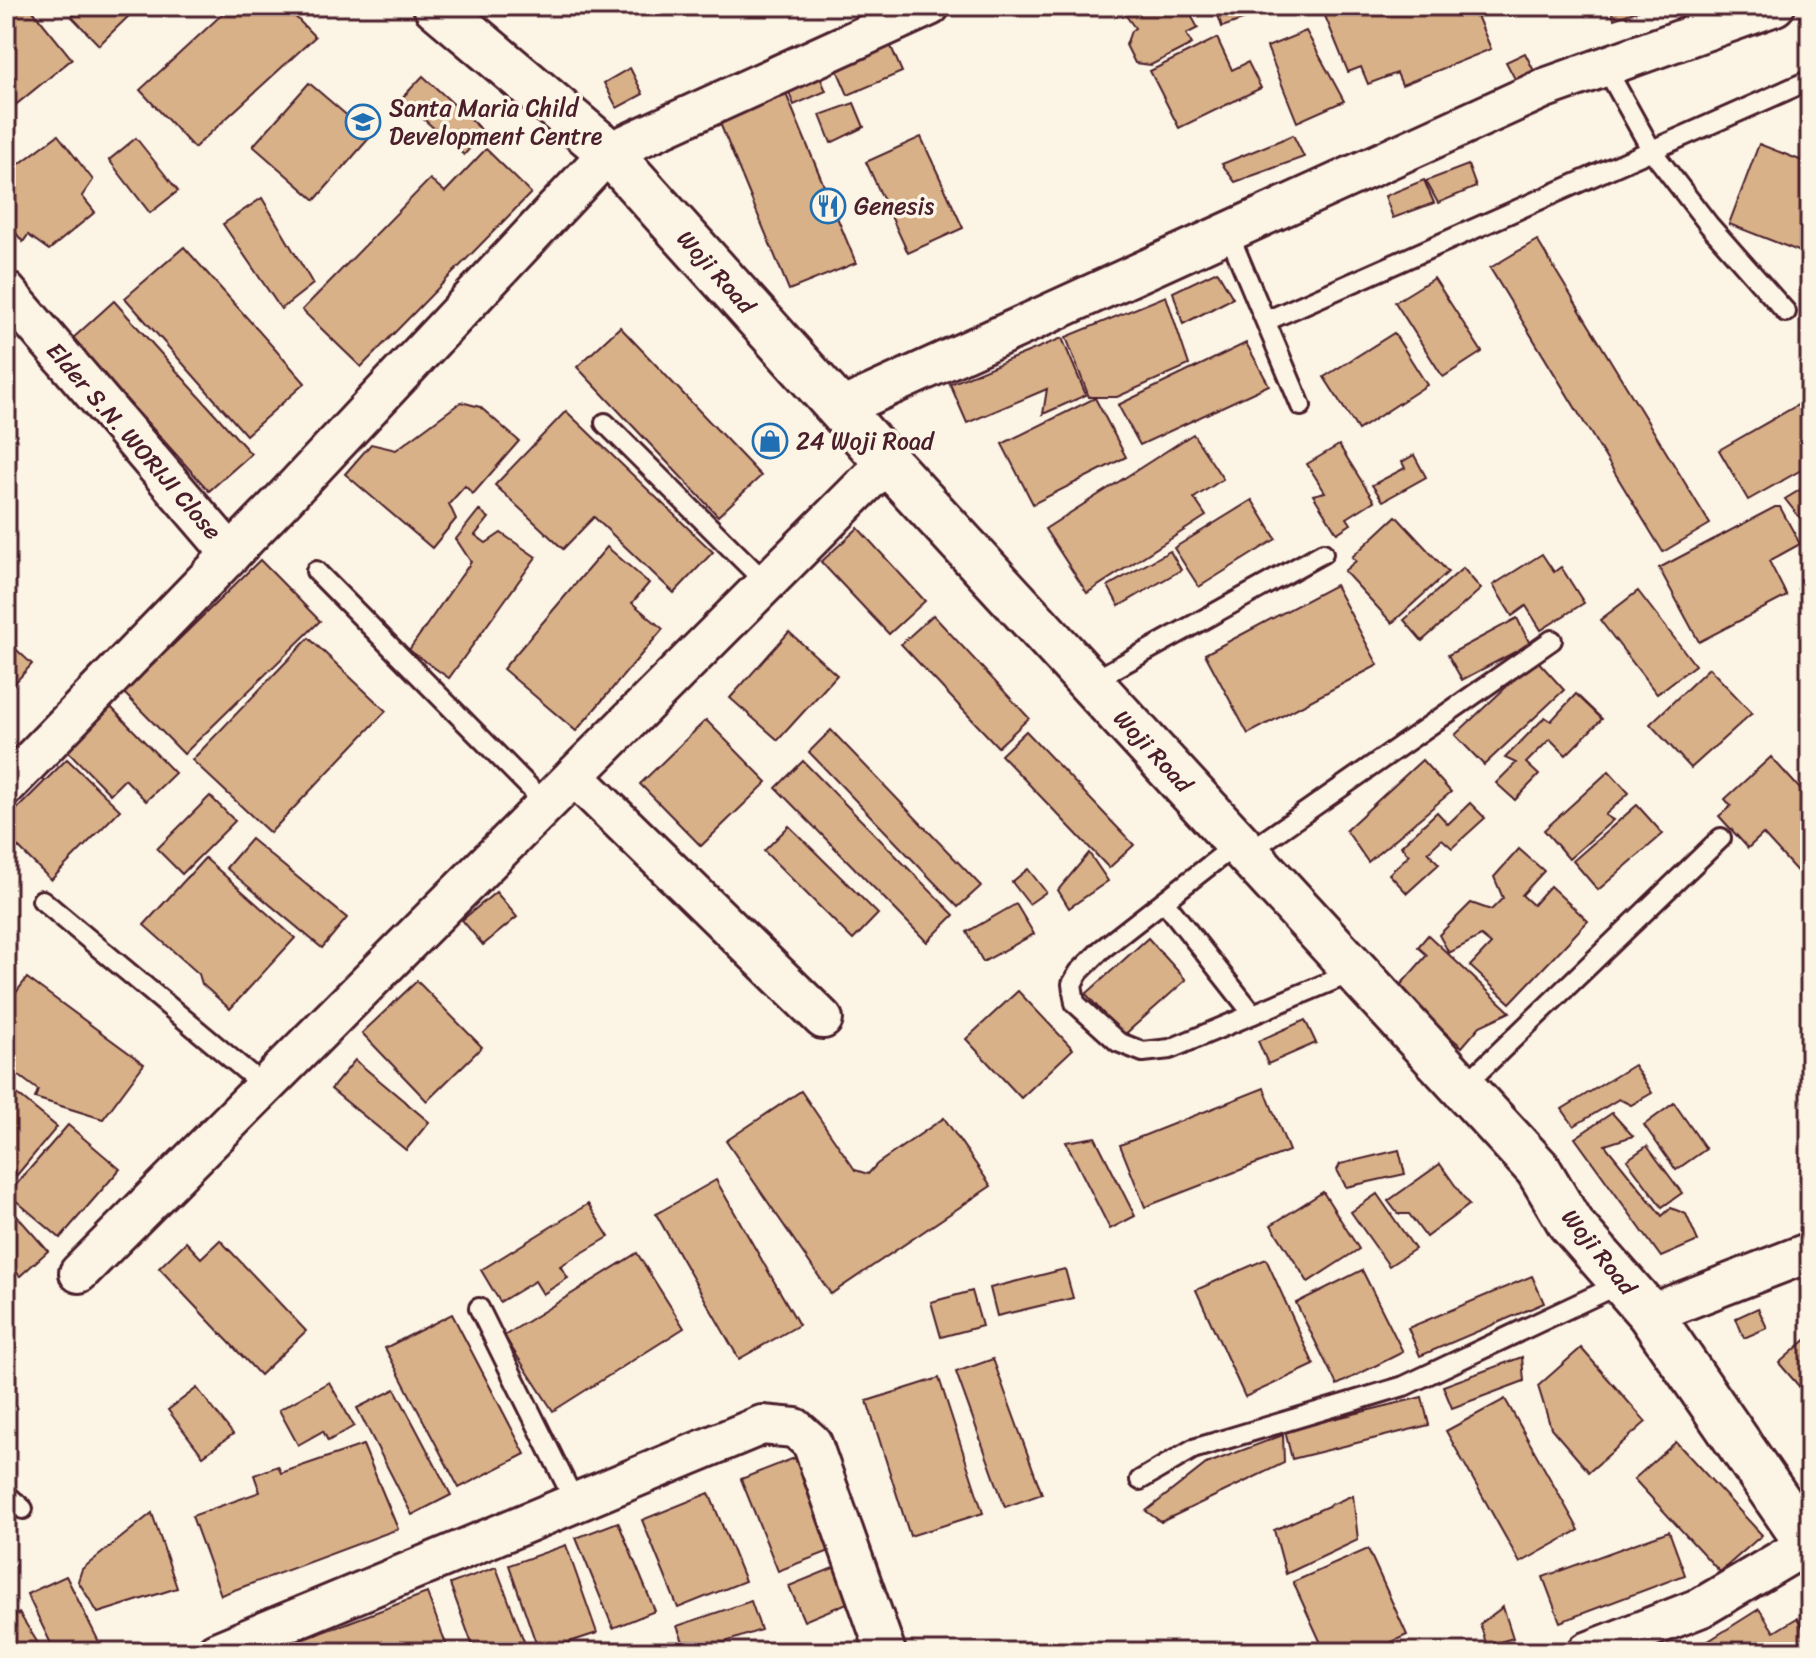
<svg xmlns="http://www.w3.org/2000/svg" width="1816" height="1658" viewBox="0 0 1816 1658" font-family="Sriracha,sans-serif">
<rect width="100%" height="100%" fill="#fcf5e5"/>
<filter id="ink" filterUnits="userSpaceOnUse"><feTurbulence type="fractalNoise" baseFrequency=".0125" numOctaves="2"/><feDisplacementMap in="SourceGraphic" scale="16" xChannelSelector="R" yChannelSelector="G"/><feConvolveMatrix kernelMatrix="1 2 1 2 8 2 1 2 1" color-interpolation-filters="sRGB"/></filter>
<g filter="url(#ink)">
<g fill="#d8b189" stroke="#4a1f2b" stroke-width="2">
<polygon points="29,6 72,59 13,107 6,99 6,7"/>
<polygon points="83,6 139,6 99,45 72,17"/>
<polygon points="231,6 285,6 315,37 194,148 140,90"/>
<polygon points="1125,6 1186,6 1198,28 1186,34 1192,44 1151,65 1135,63 1126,45 1131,31 1135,28 1121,9"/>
<polygon points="1215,6 1241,6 1245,19 1222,27"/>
<polygon points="1248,6 1275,6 1276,10 1252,18"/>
<polygon points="1291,6 1317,6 1295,15"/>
<polygon points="1335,6 1473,6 1491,49 1402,85 1397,73 1368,84 1361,67 1348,72 1323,11"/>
<polygon points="1610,6 1652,6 1614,19"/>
<polygon points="1306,31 1344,101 1297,122 1267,47"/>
<polygon points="886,35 902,72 848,95 832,58"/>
<polygon points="1217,38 1232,70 1248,62 1261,88 1179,128 1150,71"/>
<polygon points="1525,53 1537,77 1516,81 1506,62"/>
<polygon points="630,68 643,94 617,108 604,83"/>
<polygon points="817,70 826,91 794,105 785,83"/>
<polygon points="423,76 484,132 464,155 401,99"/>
<polygon points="309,83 371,136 315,200 253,146"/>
<polygon points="784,89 856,263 789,290 717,116"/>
<polygon points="854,103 864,127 831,143 820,115"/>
<polygon points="58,135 93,180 82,196 95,212 49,250 28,235 23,242 6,221 6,174"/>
<polygon points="1293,135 1304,157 1235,182 1222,164"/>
<polygon points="921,137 963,228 908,253 866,162"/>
<polygon points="136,138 178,191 150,213 109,160"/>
<polygon points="1759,144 1810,164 1810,229 1801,252 1729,224"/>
<polygon points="486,149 531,193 361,367 302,310 430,179 445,192"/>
<polygon points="1468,165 1476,187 1438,203 1426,181"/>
<polygon points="1424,180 1434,203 1393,218 1385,196"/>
<polygon points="262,198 313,284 281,309 223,224"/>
<polygon points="1537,240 1710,524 1663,552 1490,268"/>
<polygon points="184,247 305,383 246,435 125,298"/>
<polygon points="1217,271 1233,298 1183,324 1173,292"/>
<polygon points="1434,278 1482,352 1443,377 1395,302"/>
<polygon points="1166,296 1189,365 1117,397 1089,397 1066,337"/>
<polygon points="114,301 251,454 209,491 72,339"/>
<polygon points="620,327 761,476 718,516 577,367"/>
<polygon points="1394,333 1427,385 1358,430 1324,377"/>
<polygon points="1062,338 1086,395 1043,414 1047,389 967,423 950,384"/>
<polygon points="1246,343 1269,385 1140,445 1118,405"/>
<polygon points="1095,398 1126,457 1033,504 1002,444"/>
<polygon points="1810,398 1810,465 1748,500 1719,450"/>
<polygon points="461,402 480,407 519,441 473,494 465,486 449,504 456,519 432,548 345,474 371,444 396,450"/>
<polygon points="566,411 713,552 674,593 594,517 563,549 495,485"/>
<polygon points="1193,434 1223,479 1194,498 1206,516 1087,593 1045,529"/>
<polygon points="1339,445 1374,501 1347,518 1351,524 1337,533 1313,495 1325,492 1307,464"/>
<polygon points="1414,455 1426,477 1383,501 1372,485 1405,468 1402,462"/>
<polygon points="1808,485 1810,512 1800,518 1785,499"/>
<polygon points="1252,500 1276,539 1199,587 1174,548"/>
<polygon points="1775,507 1780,507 1800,544 1769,561 1787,596 1699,642 1659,568"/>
<polygon points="479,510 489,518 475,535 486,543 501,533 536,557 449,678 409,650 471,562 456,539"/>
<polygon points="1396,516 1448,572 1392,623 1344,571 1356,561 1352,557"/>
<polygon points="858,528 925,601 889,634 821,562"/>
<polygon points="607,547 649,583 632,603 663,629 576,731 503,669"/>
<polygon points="1170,551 1181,570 1119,606 1108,586"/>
<polygon points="1542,554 1554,572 1561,567 1584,603 1541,630 1526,606 1512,616 1493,585"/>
<polygon points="260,560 320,621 184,754 124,693"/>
<polygon points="1463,568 1481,589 1422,641 1404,620"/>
<polygon points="1810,581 1810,607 1798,589"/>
<polygon points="1335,585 1378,665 1248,734 1205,654"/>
<polygon points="1638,591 1695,665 1657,694 1600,620"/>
<polygon points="933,615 1029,718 998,747 901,644"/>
<polygon points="1517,618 1530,644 1462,680 1448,655"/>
<polygon points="789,632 837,675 778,740 730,698"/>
<polygon points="309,638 386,711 270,833 192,760"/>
<polygon points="6,640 32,664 6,693"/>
<polygon points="1536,659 1564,690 1484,765 1455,735"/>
<polygon points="1709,668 1752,713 1691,768 1650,724"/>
<polygon points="1576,694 1602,719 1566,755 1550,739 1526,763 1539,775 1515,800 1496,783 1516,763 1505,758 1545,717 1551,721"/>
<polygon points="104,700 175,773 146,801 125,779 110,794 60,743"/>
<polygon points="706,720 767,782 701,846 640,784"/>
<polygon points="831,730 981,886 958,907 809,752"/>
<polygon points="1026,731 1134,845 1109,868 1001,755"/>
<polygon points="1771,757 1810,800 1810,872 1803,878 1763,834 1748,848 1719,816 1731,806 1725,799"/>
<polygon points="67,759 120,810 51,880 6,835 6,820"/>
<polygon points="1422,760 1451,792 1368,862 1346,830"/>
<polygon points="803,761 954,915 927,942 776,788"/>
<polygon points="1609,771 1629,793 1605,815 1613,820 1569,859 1544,830"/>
<polygon points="210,796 235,821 182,874 157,849"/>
<polygon points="1470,803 1485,818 1452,848 1442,839 1428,852 1439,864 1407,893 1389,874 1409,855 1401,846 1437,812 1448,824"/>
<polygon points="1637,805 1663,834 1598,890 1573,861"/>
<polygon points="789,826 878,914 853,940 764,851"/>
<polygon points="251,839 347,918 322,948 226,868"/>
<polygon points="1519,849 1544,871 1522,895 1533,905 1550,886 1588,921 1510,1003 1470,966 1491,944 1481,936 1449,953 1439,935 1471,903 1491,910 1503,898 1494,877"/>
<polygon points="1089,853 1108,881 1069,908 1058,890"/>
<polygon points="205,858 295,938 230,1009 202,984 199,974 144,925"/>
<polygon points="1028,869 1046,892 1029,904 1012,882"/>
<polygon points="496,892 517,917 483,945 462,920"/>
<polygon points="1016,904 1034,934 983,962 967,932"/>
<polygon points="1428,935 1510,1012 1480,1026 1462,1047 1396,990 1427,955 1418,947"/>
<polygon points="1148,938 1186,980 1123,1036 1086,994"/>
<polygon points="27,978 144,1064 103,1119 35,1098 38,1090 6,1066 6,1006"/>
<polygon points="417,981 482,1047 427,1101 362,1033"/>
<polygon points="1018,991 1073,1049 1021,1098 966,1039"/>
<polygon points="1305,1020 1316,1043 1268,1064 1258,1041"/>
<polygon points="355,1060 429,1122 406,1150 331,1089"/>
<polygon points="1634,1065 1652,1093 1631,1105 1619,1099 1574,1126 1562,1109"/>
<polygon points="6,1085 57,1127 17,1175 6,1166"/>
<polygon points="1264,1088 1289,1151 1145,1207 1120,1145"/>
<polygon points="801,1091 855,1170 868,1174 877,1164 944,1118 991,1186 831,1294 726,1141"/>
<polygon points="1674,1103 1706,1149 1676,1170 1644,1125"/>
<polygon points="1612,1113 1633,1136 1605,1145 1662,1216 1671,1208 1686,1214 1698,1241 1661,1257 1575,1138"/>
<polygon points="68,1125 120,1169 60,1238 8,1194"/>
<polygon points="1095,1137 1135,1216 1110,1229 1066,1142"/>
<polygon points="1647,1146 1682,1193 1662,1207 1627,1160"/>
<polygon points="1399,1150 1405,1174 1346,1187 1337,1170 1340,1164"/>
<polygon points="1440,1164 1469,1205 1426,1237 1409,1214 1398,1214 1388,1201"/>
<polygon points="716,1180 799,1325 739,1359 656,1214"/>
<polygon points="1323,1192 1359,1249 1308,1282 1271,1225"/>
<polygon points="1377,1194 1415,1249 1389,1266 1351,1212"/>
<polygon points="588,1204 609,1237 560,1266 568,1278 543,1294 535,1281 500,1302 481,1270"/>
<polygon points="16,1215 48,1251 20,1276 6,1261 6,1224"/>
<polygon points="220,1240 306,1331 260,1375 159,1268 186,1242 201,1258"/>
<polygon points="637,1253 684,1328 553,1411 504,1336"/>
<polygon points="1266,1259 1314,1365 1245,1397 1196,1290"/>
<polygon points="1065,1269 1073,1298 997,1316 990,1288"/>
<polygon points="1362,1270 1403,1352 1337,1385 1296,1303"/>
<polygon points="1532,1276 1544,1303 1420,1356 1408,1328"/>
<polygon points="972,1291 982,1326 941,1337 931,1302"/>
<polygon points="1758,1308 1767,1328 1744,1338 1736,1318"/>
<polygon points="452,1314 525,1454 459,1488 385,1348"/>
<polygon points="1810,1336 1810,1399 1779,1363"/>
<polygon points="1581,1348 1646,1422 1589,1472 1551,1428 1538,1386"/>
<polygon points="1522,1357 1524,1381 1452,1408 1443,1386"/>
<polygon points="993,1359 1042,1494 1005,1507 956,1372"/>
<polygon points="939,1378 983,1513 910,1536 867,1401"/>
<polygon points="329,1382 354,1426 328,1441 323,1431 298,1445 279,1410"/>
<polygon points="197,1388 233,1434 203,1456 168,1410"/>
<polygon points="395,1389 451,1495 412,1515 357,1408"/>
<polygon points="1422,1397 1429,1425 1292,1459 1285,1431"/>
<polygon points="1505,1399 1579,1530 1520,1563 1446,1431"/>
<polygon points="1283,1435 1284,1463 1161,1522 1146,1511 1206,1464"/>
<polygon points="1676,1442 1762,1535 1720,1572 1634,1479"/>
<polygon points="363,1445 398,1529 221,1595 192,1516 260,1492 254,1475 278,1466 281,1473"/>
<polygon points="797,1457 835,1549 778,1571 741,1479"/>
<polygon points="709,1493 745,1581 678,1608 642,1520"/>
<polygon points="1353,1495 1358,1540 1286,1574 1274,1530"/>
<polygon points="152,1513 177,1588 98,1613 78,1581 82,1569"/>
<polygon points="618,1522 655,1611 613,1628 576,1538"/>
<polygon points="1669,1531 1685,1575 1560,1622 1543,1577"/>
<polygon points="566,1545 597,1633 539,1652 509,1565"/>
<polygon points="1368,1549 1407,1635 1370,1652 1325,1652 1293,1582"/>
<polygon points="838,1566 852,1601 804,1621 789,1586"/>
<polygon points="496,1567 528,1652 475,1652 450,1584"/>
<polygon points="66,1576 104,1652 55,1652 27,1594"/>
<polygon points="427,1593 449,1652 269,1652"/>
<polygon points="751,1601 761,1630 696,1652 687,1652 677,1626"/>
<polygon points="1503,1607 1513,1638 1487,1646 1480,1624"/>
<polygon points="1759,1609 1774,1632 1797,1618 1810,1639 1810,1652 1691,1652"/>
<polygon points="19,1613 41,1648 34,1652 6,1652 6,1621"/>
</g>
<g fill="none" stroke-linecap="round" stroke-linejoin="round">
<g stroke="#4a1f2b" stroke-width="24">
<g id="lane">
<polyline points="1605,66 1652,151 1709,225 1786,312"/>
<polyline points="1228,232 1301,406"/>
<polyline points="1266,321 1810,80"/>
<polyline points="605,423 766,583"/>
<polyline points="316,571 546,804"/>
<polyline points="1089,683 1323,553"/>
<polyline points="1238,843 1101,950 1079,972 1072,984 1075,1003 1118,1042 1143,1052 1170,1049 1356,971"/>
<polyline points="1247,853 1552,640"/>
<polyline points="42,900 264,1086"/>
<polyline points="1164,901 1253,1014"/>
<polyline points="1463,1087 1721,838"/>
<polyline points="479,1308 575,1502"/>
<polyline points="1140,1480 1193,1449 1404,1386 1622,1283"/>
<polyline points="6,1494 23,1509"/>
</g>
</g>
<g stroke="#4a1f2b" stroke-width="44">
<g id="street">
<polyline points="6,291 231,554"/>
<polyline points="839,409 1545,88 1775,6"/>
<polyline points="6,786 283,500 609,152 930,6"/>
<polyline points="823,1019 574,776 887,462"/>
<polyline points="79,1273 574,776"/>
<polyline points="1650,1314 1810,1252"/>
<polyline points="216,1652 762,1425 795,1428 812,1443 886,1652"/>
<polyline points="1587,1652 1702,1607 1808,1544"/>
</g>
</g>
<g stroke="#4a1f2b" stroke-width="50">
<polyline id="secondary" points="436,6 609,152 887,462 1538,1169 1570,1223 1650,1314 1810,1547"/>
</g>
<use href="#lane" stroke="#fcf5e5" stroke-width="18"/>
<use href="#street" stroke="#fcf5e5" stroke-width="38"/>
<use href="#secondary" stroke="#fcf5e5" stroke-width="44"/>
</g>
</g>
<defs>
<g id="school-ring" transform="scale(1.8)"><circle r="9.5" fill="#fcf5e5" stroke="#1f6fb2" stroke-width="1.5"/><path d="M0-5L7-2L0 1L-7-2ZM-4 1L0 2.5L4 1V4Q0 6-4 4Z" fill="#1f6fb2"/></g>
<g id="restaurant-ring" transform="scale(1.8)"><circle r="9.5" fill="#fcf5e5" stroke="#1f6fb2" stroke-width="1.5"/><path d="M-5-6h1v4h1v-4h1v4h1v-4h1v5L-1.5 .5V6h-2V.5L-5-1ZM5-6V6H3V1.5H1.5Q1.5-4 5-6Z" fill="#1f6fb2"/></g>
<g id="shop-ring" transform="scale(1.8)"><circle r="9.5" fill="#fcf5e5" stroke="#1f6fb2" stroke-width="1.5"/><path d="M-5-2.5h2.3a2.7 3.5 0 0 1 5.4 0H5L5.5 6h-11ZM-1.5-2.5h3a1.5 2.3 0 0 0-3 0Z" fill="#1f6fb2"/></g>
</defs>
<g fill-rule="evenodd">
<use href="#school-ring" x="363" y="122"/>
<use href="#restaurant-ring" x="828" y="206"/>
<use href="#shop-ring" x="770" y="441"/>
</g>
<g text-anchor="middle" stroke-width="7" stroke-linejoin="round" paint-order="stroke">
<g font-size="24" fill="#4a1f2b" stroke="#fcf5e5" text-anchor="start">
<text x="389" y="116">Santa Maria Child<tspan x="389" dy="28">Development Centre</tspan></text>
<text x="854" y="214">Genesis</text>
<text x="796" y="449">24 Woji Road</text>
</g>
<g font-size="24" fill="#4a1f2b" stroke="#fcf5e5">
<text transform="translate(716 272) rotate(48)" y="8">Woji Road</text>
<text transform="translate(134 441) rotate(49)" y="8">Elder S.N. WORIJI Close</text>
<text transform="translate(1153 751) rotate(47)" y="8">Woji Road</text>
<text transform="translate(1599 1252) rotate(51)" y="8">Woji Road</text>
</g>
</g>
<rect width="1816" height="1658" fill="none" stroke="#fcf5e5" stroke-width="32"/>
<rect x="16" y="16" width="1784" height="1626" fill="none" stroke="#4a1f2b" stroke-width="3" filter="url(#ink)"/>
</svg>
